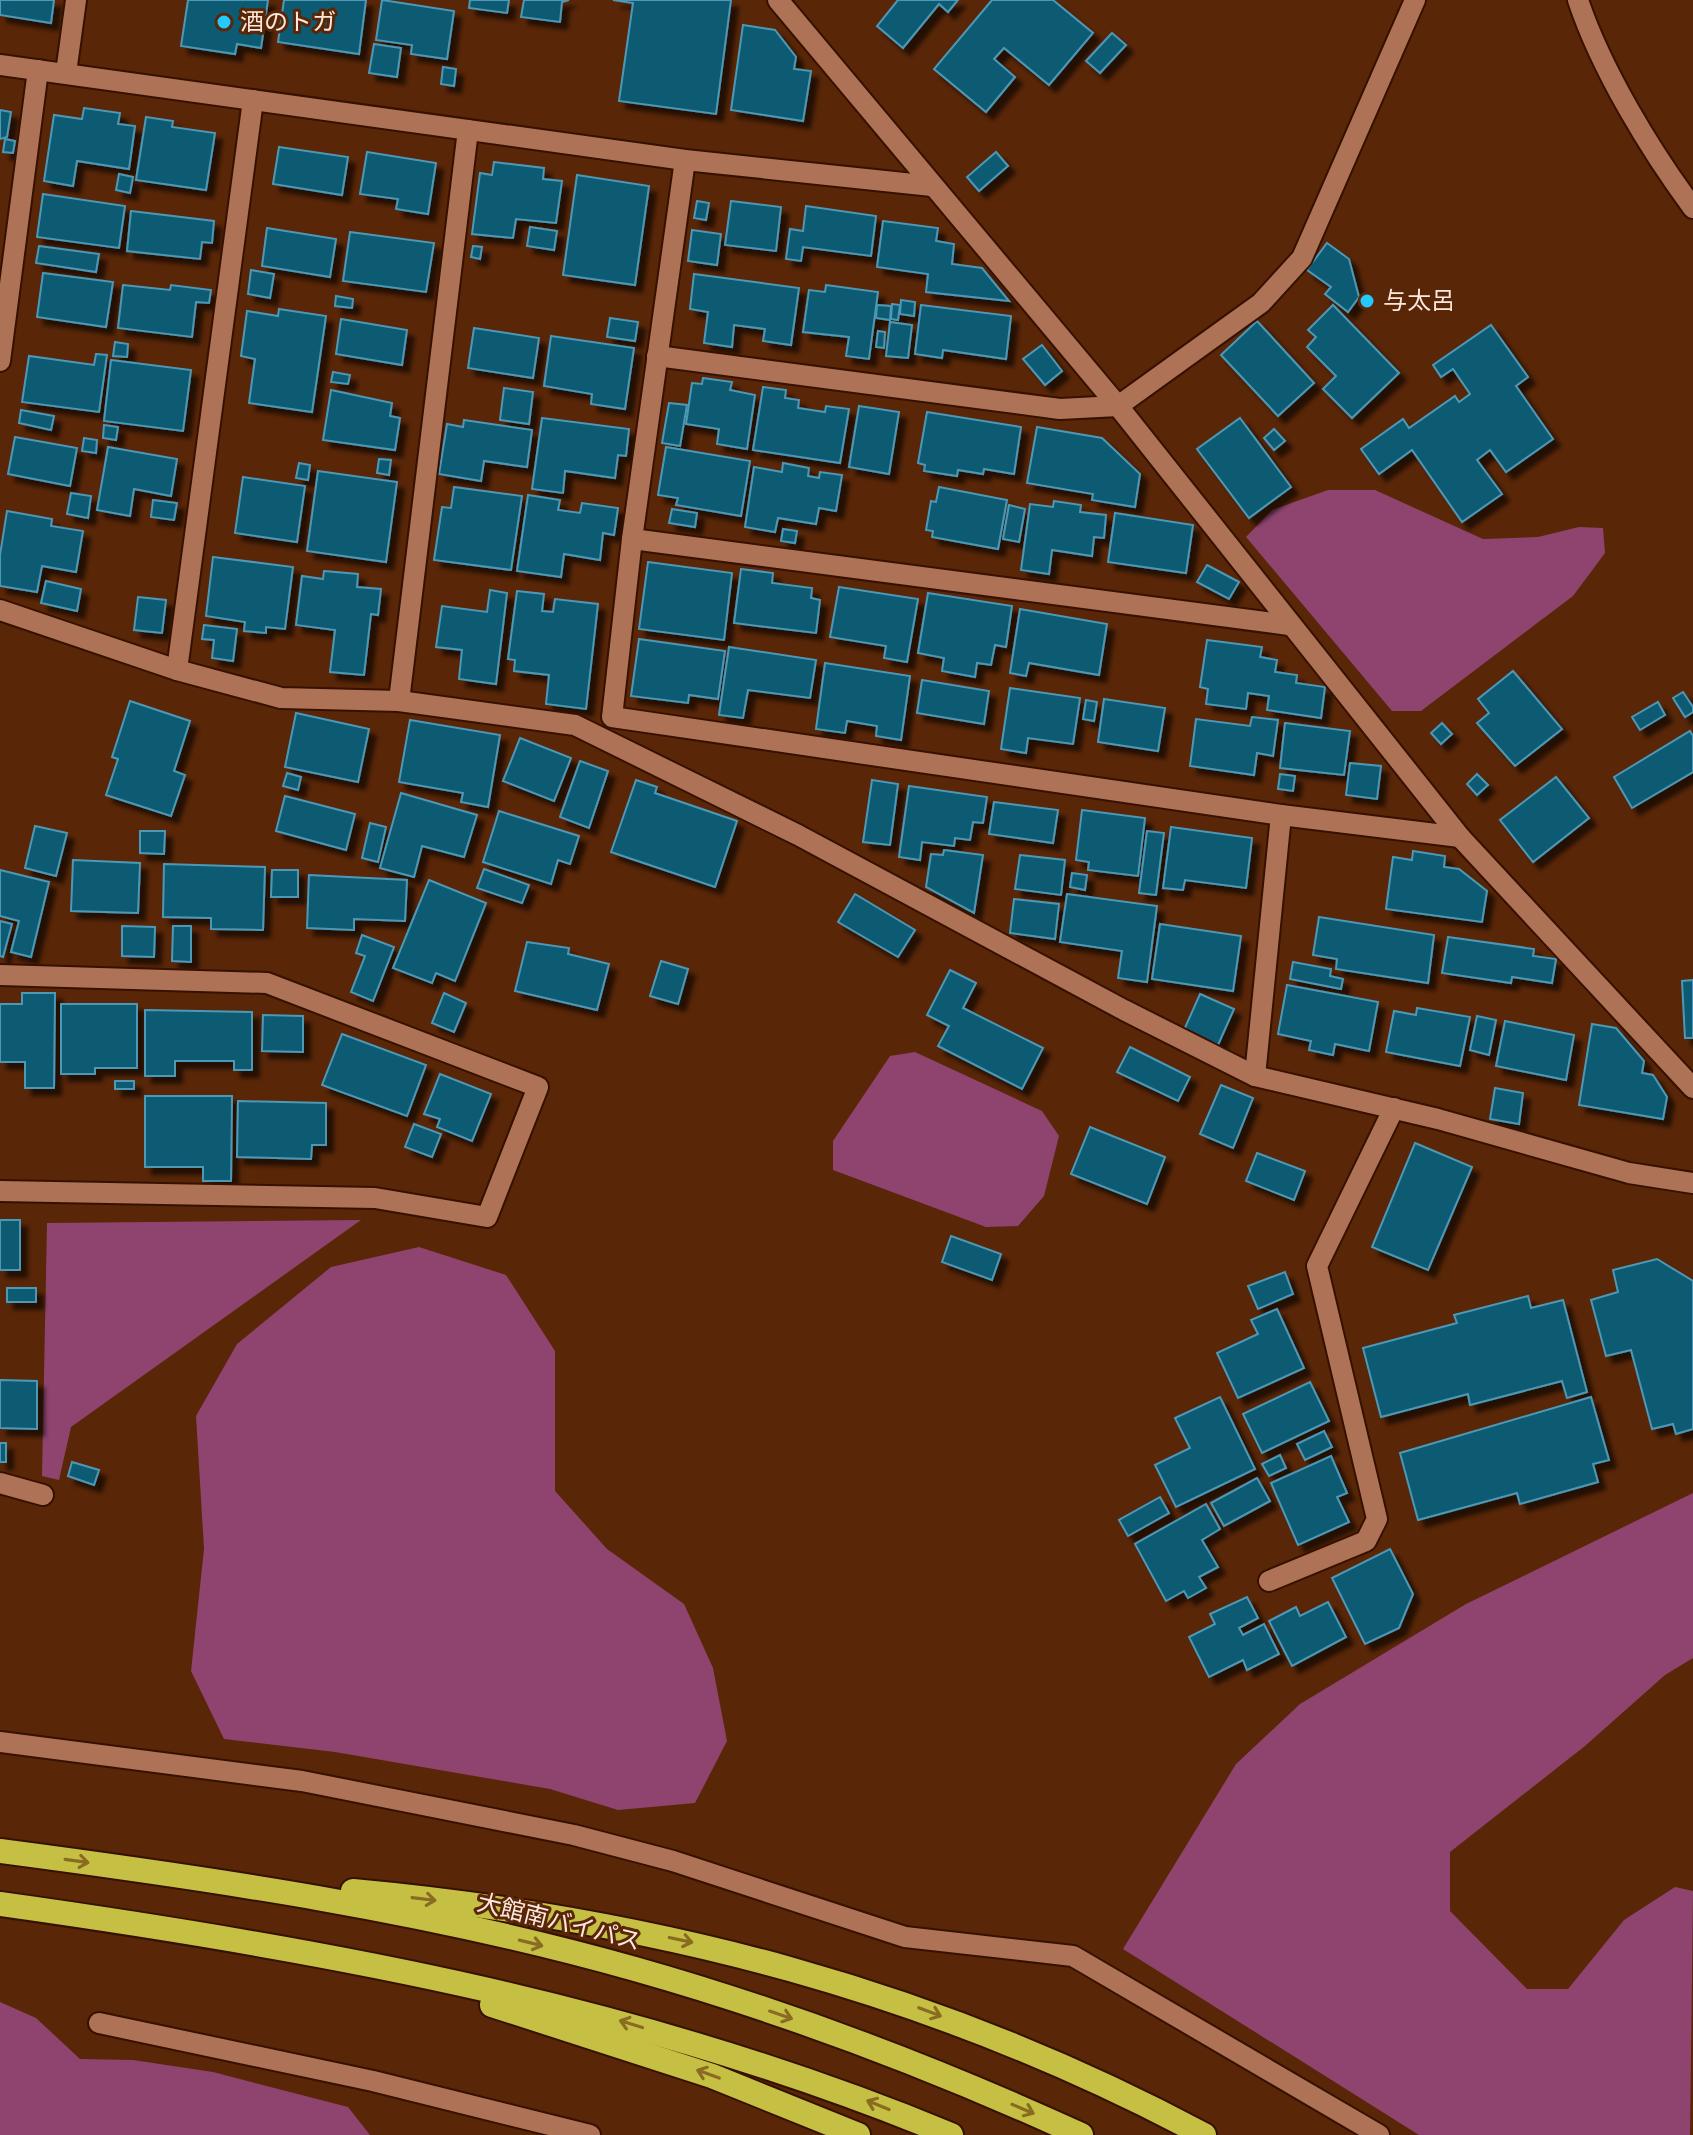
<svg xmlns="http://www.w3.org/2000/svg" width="1693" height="2135" viewBox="0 0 1693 2135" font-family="Commissioner,'Noto Sans JP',sans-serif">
<defs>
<filter id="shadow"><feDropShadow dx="7" dy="7" stdDeviation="2" flood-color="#0009"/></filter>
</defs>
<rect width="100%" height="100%" fill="#592607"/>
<g fill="#8e446e">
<polygon points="1328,490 1375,490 1483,539 1538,537 1579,527 1603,528 1605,553 1573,596 1421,711 1392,711 1246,537 1272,510"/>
<polygon points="915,1052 1042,1111 1059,1136 1044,1196 1018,1226 986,1227 833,1170 833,1141 890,1056"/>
<polygon points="361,1220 71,1427 59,1480 42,1476 47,1223"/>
<polygon points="419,1247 506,1275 555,1351 555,1491 607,1549 684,1604 713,1668 727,1741 695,1803 618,1810 550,1789 335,1752 224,1739 191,1671 204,1549 196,1416 237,1344 331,1267"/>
<polygon points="1693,1493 1693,1658 1665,1675 1585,1746 1450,1852 1450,1911 1527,1989 1568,1989 1624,1920 1675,1887 1693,1891 1690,2135 1419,2135 1123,1949 1236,1764 1300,1704 1466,1604"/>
<polygon points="0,2002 36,2018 80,2059 133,2060 213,2072 348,2107 370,2135 0,2135"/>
</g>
<g fill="#095a73" stroke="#4e98b6" stroke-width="2" filter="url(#shadow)">
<polygon points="0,0 54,0 51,23 0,15"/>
<polygon points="188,0 268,0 261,48 237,44 235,54 181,46"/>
<polygon points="284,0 366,0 359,54 278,42"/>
<polygon points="382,0 454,11 447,59 411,54 412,45 376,40"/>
<polygon points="470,0 509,0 507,13 469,8"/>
<polygon points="524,0 569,0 562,2 560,22 521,17"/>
<polygon points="613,0 731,0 716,114 619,101 633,3"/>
<polygon points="898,0 897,0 958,0 948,12 939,4 903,48 877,26"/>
<polygon points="992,0 1053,0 1093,33 1049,85 1004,48 994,59 1015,77 986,112 934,69"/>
<polygon points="743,25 775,30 796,57 794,69 811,71 803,121 731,110"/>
<polygon points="1112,33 1126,45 1100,73 1086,61"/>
<polygon points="374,44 401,48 397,77 369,73"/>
<polygon points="443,67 456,69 454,86 441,84"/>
<polygon points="84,108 120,113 118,124 135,126 129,169 77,161 73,186 44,181 54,115 82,119"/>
<polygon points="0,110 11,112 7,137 0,139"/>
<polygon points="146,117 173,121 172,127 215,133 206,190 136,180"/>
<polygon points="5,139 15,141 13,153 3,152"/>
<polygon points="279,147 348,157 342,195 273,184"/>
<polygon points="367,152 436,163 428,214 396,209 398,199 360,194"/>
<polygon points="996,152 1008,166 979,191 967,177"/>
<polygon points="494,162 544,168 543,179 562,181 556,223 516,219 513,238 472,234 480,173 492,175"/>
<polygon points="119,174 133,177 130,193 116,190"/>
<polygon points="577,175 649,186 635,285 563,275"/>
<polygon points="43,194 125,206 119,248 37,237"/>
<polygon points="697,201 709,203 706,220 694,218"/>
<polygon points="731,201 781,207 776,251 725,245"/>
<polygon points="806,206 876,216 871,256 803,247 801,261 786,259 790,229 803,231"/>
<polygon points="131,211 214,221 212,243 202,242 200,259 127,251"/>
<polygon points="883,221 938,228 936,241 954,244 952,264 982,268 1009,301 926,292 928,274 877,267"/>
<polygon points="530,227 557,231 554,250 527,246"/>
<polygon points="267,228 336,239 330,277 262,266"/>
<polygon points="692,230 721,234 717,265 688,261"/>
<polygon points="350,232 434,243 426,292 343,281"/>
<polygon points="1327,243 1349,259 1359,297 1348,312 1325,294 1331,287 1307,270"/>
<polygon points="39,246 99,254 96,272 36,263"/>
<polygon points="473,246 482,247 480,259 471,257"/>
<polygon points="251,270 274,274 270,298 248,294"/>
<polygon points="43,273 113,282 106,327 37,317"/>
<polygon points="694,274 799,288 791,345 763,341 765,329 734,325 732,347 704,343 708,312 690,309"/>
<polygon points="123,285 170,290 171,285 211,290 209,303 196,302 192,337 118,328"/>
<polygon points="826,285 878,292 869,359 846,356 849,337 803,332 809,290 825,292"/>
<polygon points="336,296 353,299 352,308 335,306"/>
<polygon points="901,300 915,302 914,316 900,314"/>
<polygon points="892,304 900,305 898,320 891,319"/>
<polygon points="877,305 891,306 890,320 876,318"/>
<polygon points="921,305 1011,316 1006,359 943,350 942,358 915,354"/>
<polygon points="1333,305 1399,373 1352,418 1323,389 1336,376 1307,347 1316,337 1308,330"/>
<polygon points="279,309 326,316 312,412 249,403 255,359 241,356 247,311 278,316"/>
<polygon points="610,318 638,322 635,341 607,337"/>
<polygon points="341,319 407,330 402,365 336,354"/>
<polygon points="1257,321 1314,383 1278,416 1221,355"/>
<polygon points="890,322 912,325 908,358 886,356"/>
<polygon points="1491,325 1528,377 1516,386 1553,439 1506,472 1490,450 1477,460 1502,494 1462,522 1412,450 1379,474 1361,449 1403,419 1409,428 1455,396 1459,402 1470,394 1453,369 1441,377 1433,365"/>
<polygon points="474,328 539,338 533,378 468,368"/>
<polygon points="878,331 885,332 884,348 876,347"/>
<polygon points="551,336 634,348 625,409 591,404 592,394 544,386"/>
<polygon points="115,342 128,344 127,357 113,356"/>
<polygon points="1042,345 1062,371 1045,385 1023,359"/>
<polygon points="96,354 107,355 99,412 22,402 29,356 94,365"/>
<polygon points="111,360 191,370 183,431 104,421"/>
<polygon points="333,372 350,375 348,384 331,382"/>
<polygon points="703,378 732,382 730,390 755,395 747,449 717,444 719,429 686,424 692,383 702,384"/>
<polygon points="763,387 786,390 785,398 799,400 798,408 825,412 826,406 849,409 840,463 753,450"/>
<polygon points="504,388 533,392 529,424 500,420"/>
<polygon points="331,390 392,403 390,416 400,418 395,450 323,440"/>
<polygon points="669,403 687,405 680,446 662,443"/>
<polygon points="859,406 899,412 889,474 849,467"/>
<polygon points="21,410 54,416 51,430 19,423"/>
<polygon points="927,412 1021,427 1014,474 984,469 983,474 958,470 957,476 924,471 925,465 918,463"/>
<polygon points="542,418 629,429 626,456 618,455 615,478 565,471 563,493 532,489"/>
<polygon points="1240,418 1291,487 1249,518 1197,449"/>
<polygon points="464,420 532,430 527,467 484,461 481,481 439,474 447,424 463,427"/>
<polygon points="104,425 118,427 116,440 103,438"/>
<polygon points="1037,427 1102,438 1140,474 1135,507 1092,500 1093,494 1027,483"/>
<polygon points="1274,429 1285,441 1274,450 1264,438"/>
<polygon points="15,437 77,448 70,486 8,474"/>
<polygon points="84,438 97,440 96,453 82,451"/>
<polygon points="108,447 177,459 171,496 134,489 130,516 97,510"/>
<polygon points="666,447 750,461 741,516 676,505 678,498 658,495"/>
<polygon points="379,459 391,460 389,475 377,473"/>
<polygon points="299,463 310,465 308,480 296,478"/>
<polygon points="783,463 809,468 808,476 819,478 820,472 842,475 836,511 819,508 816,524 778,518 775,532 745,527 754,467 782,472"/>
<polygon points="318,471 397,482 386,562 307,551"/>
<polygon points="243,477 305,486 297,542 235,533"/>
<polygon points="454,487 522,496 511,570 434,560 442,507 451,508"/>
<polygon points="939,487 1007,500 998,549 932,537 933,531 926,530 931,501 936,502"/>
<polygon points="71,493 91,496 88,518 67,514"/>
<polygon points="528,495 560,500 558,510 580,513 582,503 618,508 614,535 603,533 600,560 564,554 561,577 517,571"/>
<polygon points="153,500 177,503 174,520 151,517"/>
<polygon points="1054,501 1081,505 1080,512 1106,515 1104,538 1094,537 1092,556 1052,550 1049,574 1021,570 1030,504 1053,507"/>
<polygon points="1009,505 1025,509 1019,542 1003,539"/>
<polygon points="672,509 697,513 695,527 669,523"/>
<polygon points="7,511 52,519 51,526 83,531 76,572 42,566 37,592 0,586 0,555"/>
<polygon points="1115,513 1193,525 1186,573 1108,562"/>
<polygon points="783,529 797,531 795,543 781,541"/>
<polygon points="213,557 293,567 285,629 266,627 266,633 244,631 245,622 206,616"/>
<polygon points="648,562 732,573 724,640 639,629"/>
<polygon points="1207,565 1239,582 1229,599 1197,582"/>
<polygon points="741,569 773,573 772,583 812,588 811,598 820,600 816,633 734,623"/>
<polygon points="324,571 358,574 357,587 381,589 378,615 371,614 364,675 330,672 335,630 296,625 302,576 323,579"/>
<polygon points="46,581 81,589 77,611 41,603"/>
<polygon points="839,587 918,599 907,662 884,658 886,646 830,637"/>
<polygon points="490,590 507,593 496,684 459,679 462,650 436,647 442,606 487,612"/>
<polygon points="517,591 544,594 542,611 553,612 555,599 598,604 586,709 546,704 549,675 514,671 515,660 508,659"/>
<polygon points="928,593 1012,606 1006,647 995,645 991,665 977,663 975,677 942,671 944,658 918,653"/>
<polygon points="138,597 166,600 162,633 134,630"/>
<polygon points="1020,609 1107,624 1099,675 1029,663 1026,676 1010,673"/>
<polygon points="204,625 237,629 233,661 212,658 214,640 202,639"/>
<polygon points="639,639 725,651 718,699 689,695 688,703 631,696"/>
<polygon points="1207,640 1262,647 1260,657 1277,660 1275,672 1297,675 1296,683 1325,687 1321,718 1267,710 1269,696 1248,693 1246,709 1206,704 1208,689 1200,687"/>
<polygon points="729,647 816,660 810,698 748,690 743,718 719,715"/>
<polygon points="825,663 910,676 901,740 876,736 877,726 847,721 845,733 816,729"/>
<polygon points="1513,671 1562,729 1515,766 1477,723 1489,713 1478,699"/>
<polygon points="922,680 989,691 984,724 917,713"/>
<polygon points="1010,688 1080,698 1073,744 1028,738 1026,753 1001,749"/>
<polygon points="1683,692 1693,707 1693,712 1685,717 1673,698"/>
<polygon points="1104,699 1165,708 1158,751 1098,742"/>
<polygon points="1086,700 1097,702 1094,721 1083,719"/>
<polygon points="130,701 190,721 174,771 185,775 171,816 106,795 118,759 112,757"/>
<polygon points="1658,702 1665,715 1640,730 1632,717"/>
<polygon points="296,713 369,729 358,782 285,767"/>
<polygon points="1252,717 1278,720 1273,756 1257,753 1254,775 1190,766 1196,719 1250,726"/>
<polygon points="410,720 500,735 488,807 461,802 463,793 399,782"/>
<polygon points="1285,723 1350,731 1344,775 1280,768"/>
<polygon points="1442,723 1452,734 1441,744 1431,733"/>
<polygon points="1690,731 1693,736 1693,772 1632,808 1614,777"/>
<polygon points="520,738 571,758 554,801 503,781"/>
<polygon points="580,761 608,771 589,828 560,817"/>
<polygon points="1350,763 1381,766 1377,799 1346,795"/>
<polygon points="287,773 301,777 298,790 283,786"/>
<polygon points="1280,774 1295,776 1293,791 1278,789"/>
<polygon points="1477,774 1488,785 1477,795 1467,784"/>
<polygon points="1556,777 1589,818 1533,862 1500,820"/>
<polygon points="636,780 657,787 655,793 737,821 715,887 611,852"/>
<polygon points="872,780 898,784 890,845 863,842"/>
<polygon points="909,786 987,797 983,823 973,822 970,840 955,838 954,846 922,842 920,860 899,857"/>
<polygon points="401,793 477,815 464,857 422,846 414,877 380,868"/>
<polygon points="285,796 355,814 346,850 276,831"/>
<polygon points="994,802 1058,810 1053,843 989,834"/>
<polygon points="1082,810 1145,818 1138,876 1088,870 1089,862 1076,860"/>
<polygon points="499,811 579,836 570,864 558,860 551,884 483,862"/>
<polygon points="370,823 386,827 378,862 362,858"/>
<polygon points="35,826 67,833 56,876 25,868"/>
<polygon points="1171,827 1252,838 1246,888 1185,880 1183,890 1163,888"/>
<polygon points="140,831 165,831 164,854 140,853"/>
<polygon points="1147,831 1164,833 1156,895 1139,893"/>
<polygon points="944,850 983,855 974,913 926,887 931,854 943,855"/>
<polygon points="1413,851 1445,856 1444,867 1459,869 1487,891 1482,922 1386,909 1393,857 1412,860"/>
<polygon points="1020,855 1065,860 1061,895 1015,889"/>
<polygon points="73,860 140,863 138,913 71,911"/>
<polygon points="164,864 265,867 263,930 211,929 211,918 163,917"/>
<polygon points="484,869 529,885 522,903 477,888"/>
<polygon points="0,870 49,882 31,957 11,952 19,921 0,916"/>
<polygon points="272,870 298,870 298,897 271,897"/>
<polygon points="1072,873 1087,875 1085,890 1070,887"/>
<polygon points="309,875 407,880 405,921 354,919 354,930 307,928"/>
<polygon points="429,880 486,903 455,981 436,973 432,983 393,968"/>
<polygon points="855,894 915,930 898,957 838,922"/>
<polygon points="1067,894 1157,906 1147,982 1118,978 1122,951 1060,942"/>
<polygon points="1014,899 1059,904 1055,939 1010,933"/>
<polygon points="1319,917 1434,935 1428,983 1336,969 1337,959 1313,955"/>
<polygon points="0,921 12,924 3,957 0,956"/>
<polygon points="1160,924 1241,936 1233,991 1152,979"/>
<polygon points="122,926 155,927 154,957 122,956"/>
<polygon points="173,926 191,926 191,962 172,961"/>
<polygon points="362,935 394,947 373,1001 351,992 365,956 356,953"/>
<polygon points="1448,937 1534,949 1533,956 1556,959 1552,983 1512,977 1511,983 1442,973"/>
<polygon points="527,942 569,948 568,954 609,964 597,1010 515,991"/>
<polygon points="661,961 688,969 678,1004 650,996"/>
<polygon points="1293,962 1331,969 1330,976 1343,979 1341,989 1290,979"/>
<polygon points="950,970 976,983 963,1008 1043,1048 1022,1089 938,1046 949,1026 927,1015"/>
<polygon points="1693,980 1693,1038 1685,1038 1682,981"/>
<polygon points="1287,985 1378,1002 1369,1051 1335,1044 1333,1055 1309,1050 1311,1041 1278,1034"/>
<polygon points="22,993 55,993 54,1088 25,1088 25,1062 0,1062 0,1004 22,1004"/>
<polygon points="444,993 466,1003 454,1032 432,1023"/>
<polygon points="1200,994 1234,1009 1218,1045 1184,1030"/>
<polygon points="61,1004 137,1004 137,1068 95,1068 95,1074 61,1074"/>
<polygon points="1417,1008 1470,1017 1460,1066 1386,1052 1394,1011 1416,1015"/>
<polygon points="145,1010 252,1012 252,1070 234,1070 234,1061 175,1061 175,1076 145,1076"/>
<polygon points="263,1015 303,1016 303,1052 262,1051"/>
<polygon points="1477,1016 1496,1020 1489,1055 1470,1050"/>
<polygon points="1505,1021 1574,1035 1566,1080 1496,1066"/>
<polygon points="1592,1024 1616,1028 1644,1061 1642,1073 1653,1075 1667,1097 1663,1119 1579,1105"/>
<polygon points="342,1034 426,1065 407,1116 322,1085"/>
<polygon points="1130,1047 1190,1077 1178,1101 1117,1072"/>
<polygon points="440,1074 491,1094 472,1141 437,1127 440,1119 424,1114"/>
<rect x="115" y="1081" width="19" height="8"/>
<polygon points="1221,1085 1253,1098 1233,1148 1200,1134"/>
<polygon points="1495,1088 1523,1093 1519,1124 1490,1119"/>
<polygon points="145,1096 232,1096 231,1181 203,1181 203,1167 145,1167"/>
<polygon points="238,1101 326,1103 326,1145 312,1145 311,1159 237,1157"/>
<polygon points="414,1124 441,1134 432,1157 405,1147"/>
<polygon points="1090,1127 1165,1157 1147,1204 1071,1174"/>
<polygon points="1415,1143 1472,1167 1428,1270 1372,1247"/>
<polygon points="1257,1153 1305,1171 1294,1200 1246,1181"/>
<rect x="0" y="1220" width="20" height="50"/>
<polygon points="951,1236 1001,1254 992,1280 942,1262"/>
<polygon points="1657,1259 1693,1281 1693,1429 1676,1434 1673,1424 1652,1429 1631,1350 1606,1356 1591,1300 1618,1292 1613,1270"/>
<polygon points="1285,1272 1293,1294 1258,1309 1248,1286"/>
<rect x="7" y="1288" width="29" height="14"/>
<polygon points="1528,1296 1531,1308 1563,1300 1587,1392 1567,1398 1562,1381 1470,1405 1468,1394 1381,1417 1363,1348 1457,1323 1454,1315"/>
<polygon points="1277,1309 1304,1368 1238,1398 1217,1353 1258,1334 1251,1320"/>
<polygon points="0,1380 37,1381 37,1429 0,1428"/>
<polygon points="1310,1382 1329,1421 1262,1453 1243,1414"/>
<polygon points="1220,1397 1255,1469 1176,1507 1155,1465 1190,1448 1175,1418"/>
<polygon points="1591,1397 1609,1460 1593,1464 1598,1482 1520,1504 1517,1493 1418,1520 1400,1453"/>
<polygon points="1324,1431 1332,1447 1305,1460 1297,1444"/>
<rect x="0" y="1443" width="6" height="19"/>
<polygon points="1280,1455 1286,1468 1269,1476 1262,1464"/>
<polygon points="1331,1456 1347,1493 1337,1497 1349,1522 1298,1545 1271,1483"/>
<polygon points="72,1462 99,1470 94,1485 68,1476"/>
<polygon points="1257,1478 1270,1501 1224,1526 1211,1503"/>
<polygon points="1160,1497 1169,1513 1128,1536 1119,1520"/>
<polygon points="1206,1504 1220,1529 1202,1540 1218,1567 1199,1577 1206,1588 1188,1598 1184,1591 1166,1601 1135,1544"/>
<polygon points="1390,1549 1413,1594 1399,1628 1365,1644 1332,1578"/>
<polygon points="1247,1597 1258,1618 1239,1628 1243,1635 1264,1624 1279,1654 1247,1670 1243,1660 1209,1677 1189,1637 1215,1624 1210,1614"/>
<polygon points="1328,1602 1346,1637 1292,1666 1269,1621 1296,1607 1300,1616"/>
</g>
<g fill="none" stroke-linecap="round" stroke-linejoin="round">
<g stroke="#371100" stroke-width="24">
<g id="street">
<polyline points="778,0 1118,406 1460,837 1693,1088"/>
<polyline points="66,73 76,0"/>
<polyline points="685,160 632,539 612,717 1281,815 1460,837"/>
<polyline points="657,356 1060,409 1118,406 1261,303 1302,258 1415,0"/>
<polyline points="0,361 38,70"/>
<polyline points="632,539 1289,625"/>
<polyline points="0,610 177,670 281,698 399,701 575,725 798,835 1124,1010 1255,1076 1438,1119 1629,1173 1693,1183"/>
<polyline points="177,670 253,100"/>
<polyline points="399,701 468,130"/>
<polyline points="0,975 267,983 538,1087 487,1217 375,1198 0,1191"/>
<polyline points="1255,1076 1281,815"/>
<polyline points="0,1483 43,1495"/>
<polyline points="1269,1581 1366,1541 1377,1519 1317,1266 1394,1108"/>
<polyline points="0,1742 302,1781 574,1835 673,1861 905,1937 1073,1956 1379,2135"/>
<polyline points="99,2023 373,2081 590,2135"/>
</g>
</g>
<g stroke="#371100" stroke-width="24">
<g id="secondary">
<path d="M 1578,0 C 1601,69 1650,150 1693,208"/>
<polyline points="0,65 685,160 932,186"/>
</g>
</g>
<g stroke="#371100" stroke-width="28">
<g id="highway">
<path d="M 0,1851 C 213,1879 427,1910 635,1969 C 787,2012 937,2069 1081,2135"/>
<path d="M 353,1891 C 657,1919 934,1991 1204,2135"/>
<path d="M 0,1904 C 329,1950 641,2007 951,2135"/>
<polyline points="492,2005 712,2076 858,2135"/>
</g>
</g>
<use href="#street" stroke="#ae7356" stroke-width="20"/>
<use href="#secondary" stroke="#ae7356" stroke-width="20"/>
<use href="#highway" stroke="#c5c043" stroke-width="24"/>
</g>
<defs><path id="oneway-shaft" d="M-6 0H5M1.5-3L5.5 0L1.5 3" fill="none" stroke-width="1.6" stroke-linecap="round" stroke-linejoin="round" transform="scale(2)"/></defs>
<g stroke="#8a6b22">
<use href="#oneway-shaft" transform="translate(77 1861) rotate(8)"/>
<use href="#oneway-shaft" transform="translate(424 1899) rotate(7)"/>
<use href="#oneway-shaft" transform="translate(681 1940) rotate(12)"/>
<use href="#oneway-shaft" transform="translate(531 1943) rotate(14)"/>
<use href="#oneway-shaft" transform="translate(930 2012) rotate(21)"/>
<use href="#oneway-shaft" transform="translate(781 2015) rotate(19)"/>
<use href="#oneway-shaft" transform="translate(631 2024) rotate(-163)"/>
<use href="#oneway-shaft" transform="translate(708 2074) rotate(-160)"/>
<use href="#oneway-shaft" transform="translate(878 2105) rotate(-158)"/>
<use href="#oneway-shaft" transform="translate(1023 2109) rotate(23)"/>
</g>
<g fill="#24c9fe" stroke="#592607" stroke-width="3">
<circle cx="224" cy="22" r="8"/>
<circle cx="1367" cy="301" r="8"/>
</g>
<g text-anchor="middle" stroke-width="6" stroke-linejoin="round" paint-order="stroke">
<g font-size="24" fill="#fce8de" stroke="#592607" text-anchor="start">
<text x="240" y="30">酒のトガ</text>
<text x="1383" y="309">与太呂</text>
</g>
<g font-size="24" fill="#fce8de" stroke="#592607">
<text transform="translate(559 1922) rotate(14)" y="8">大館南バイパス</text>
</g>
</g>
</svg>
